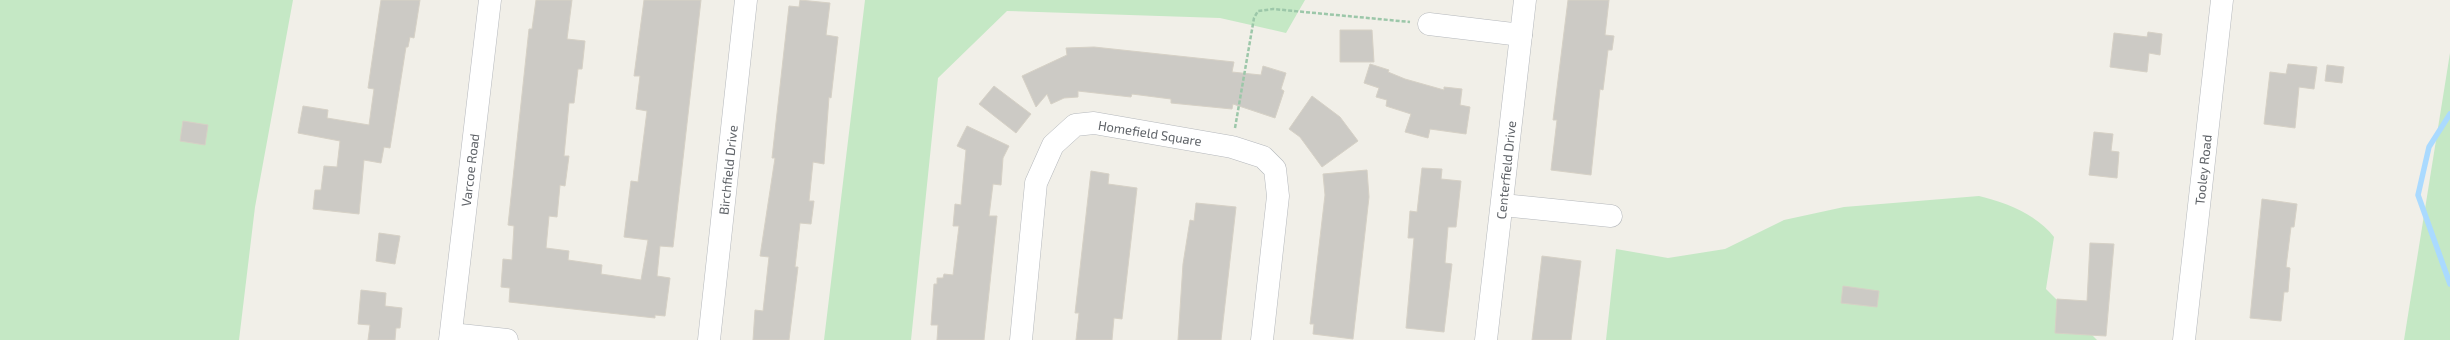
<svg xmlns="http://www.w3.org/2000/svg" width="2450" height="340" viewBox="0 0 2450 340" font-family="'Exo 2',sans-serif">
<rect width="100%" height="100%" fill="#f1efe8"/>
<g fill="#c5e8c5">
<polygon points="0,0 293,0 255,207 239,340 0,340"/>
<polygon points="865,0 1305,0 1286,33 1220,18 1007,11 938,78 911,340 824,340"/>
<polygon points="2450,53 2450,340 2404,340"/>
<path d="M 1979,196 C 2005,202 2038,215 2054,237 L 2046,289 L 2097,340 L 1606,340 L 1616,249 L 1668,258 L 1725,249 L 1784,220 L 1844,207 Z"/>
</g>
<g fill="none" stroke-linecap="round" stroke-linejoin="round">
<polyline stroke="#aadaff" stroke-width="5.5" points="2450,114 2429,147 2418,195 2450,284"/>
</g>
<g fill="#cccac5" stroke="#d6d1c6">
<polygon points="381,0 420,0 414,38 410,37 408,47 406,47 390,148 384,147 381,163 364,160 359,214 313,209 315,190 321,190 324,166 337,167 340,141 298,133 303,106 328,110 327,118 369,125 374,89 368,88"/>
<polygon points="536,0 572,0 567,39 585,41 582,69 578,69 574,103 569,103 564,156 569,156 565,186 560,185 557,217 549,216 546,248 569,251 568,260 602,265 601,274 641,280 648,240 624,237 631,181 638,182 647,111 636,109 640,76 634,76 644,0 701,0 673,247 660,246 657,276 670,278 665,316 655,315 655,318 509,302 510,288 501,287 503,259 512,260 514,226 508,225 529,29 532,29"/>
<polygon points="800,0 830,3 826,35 838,37 831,98 829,97 824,164 813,162 809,201 814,201 811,224 800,223 795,267 798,267 789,340 753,340 755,310 763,311 769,257 760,256 775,158 772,158 789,6 799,7"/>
<polygon points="1568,0 1609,0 1605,35 1614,36 1612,50 1608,50 1603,90 1600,89 1591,175 1551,170 1557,120 1553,120"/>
<polygon points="1340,30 1372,30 1374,62 1340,62"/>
<polygon points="2148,32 2162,34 2160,55 2149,53 2147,72 2110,67 2114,33 2147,37"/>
<polygon points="1094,47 1234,62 1232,72 1261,75 1263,66 1286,73 1281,89 1284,91 1275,118 1233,104 1232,109 1171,103 1171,99 1132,94 1131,97 1078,91 1078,97 1064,98 1051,104 1047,94 1036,107 1022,76 1067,55 1066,48"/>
<polygon points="1370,64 1389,70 1388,72 1405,79 1444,90 1444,87 1462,89 1460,105 1470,107 1466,134 1430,129 1428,138 1405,132 1411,114 1386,106 1387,100 1376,97 1379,88 1364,83"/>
<polygon points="2288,64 2317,67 2314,89 2299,87 2295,128 2264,124 2270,72 2286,74"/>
<polygon points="2327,65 2344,67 2342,83 2325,81"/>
<polygon points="994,86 1031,114 1016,133 979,104"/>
<polygon points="1312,96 1340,117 1358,141 1322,167 1300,137 1289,129"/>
<polygon points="183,121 208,125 205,145 180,141"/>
<polygon points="967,126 1009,146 1003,158 1001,185 993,184 989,216 997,216 984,340 937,340 938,325 931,325 934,284 937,284 937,278 943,278 944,274 953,275 959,226 953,226 955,204 961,205 966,150 957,146"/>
<polygon points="2094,132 2113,134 2111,151 2119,152 2117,178 2089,175"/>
<polygon points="1422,168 1442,169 1441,179 1461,181 1456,227 1448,227 1445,263 1452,264 1444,332 1406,328 1414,238 1408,238 1410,211 1417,212"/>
<polygon points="1367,170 1369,197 1353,339 1313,334 1314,324 1310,324 1325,195 1323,174"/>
<polygon points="1091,171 1109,174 1108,184 1137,188 1122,319 1114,318 1112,340 1076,340 1079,313 1075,313"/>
<polygon points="2262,199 2297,204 2294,227 2291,227 2286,267 2290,268 2288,292 2284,292 2281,321 2250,318"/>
<polygon points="1196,203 1236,207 1221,340 1178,340 1183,264 1190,220 1194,221"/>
<polygon points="379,233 400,236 395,264 376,261"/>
<polygon points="2090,243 2114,244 2106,336 2055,333 2057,299 2087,301"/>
<polygon points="1542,256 1581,261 1571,340 1532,340"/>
<polygon points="1843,286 1879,291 1877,307 1841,303"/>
<polygon points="361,290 386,293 385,306 402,308 400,328 396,328 395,340 368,340 370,325 358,324"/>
</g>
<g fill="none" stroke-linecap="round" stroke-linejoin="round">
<g stroke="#b5b8bc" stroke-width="23">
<g id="minor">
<polyline points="1429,24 1521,35"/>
<polyline points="1503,205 1611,216"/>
<polyline points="451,334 507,340"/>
<polyline points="450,340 490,0"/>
<polyline points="709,340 746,0"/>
<polyline points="1021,340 1036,183 1053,145 1075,125 1094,123 1232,147 1263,157 1275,169 1278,196 1262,340"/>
<polyline points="1486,340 1525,0"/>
<polyline points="2184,340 2222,0"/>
</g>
</g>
<polyline stroke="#9cc7a9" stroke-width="2.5" stroke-dasharray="4 2" stroke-linecap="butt" points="1235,128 1254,18 1258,11 1273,9 1410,22"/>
<use href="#minor" stroke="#fff" stroke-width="22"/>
</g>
<g text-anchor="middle" stroke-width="3.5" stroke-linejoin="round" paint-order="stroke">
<g font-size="13" fill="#5f6368" stroke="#fff">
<text transform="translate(1150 133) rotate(9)" y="5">Homefield Square</text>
<text transform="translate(470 170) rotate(-83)" y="5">Varcoe Road</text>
<text transform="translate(728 170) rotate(-84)" y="5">Birchfield Drive</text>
<text transform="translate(1506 170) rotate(-84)" y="5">Centerfield Drive</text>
<text transform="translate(2203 170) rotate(-84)" y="5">Tooley Road</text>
</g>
</g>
</svg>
